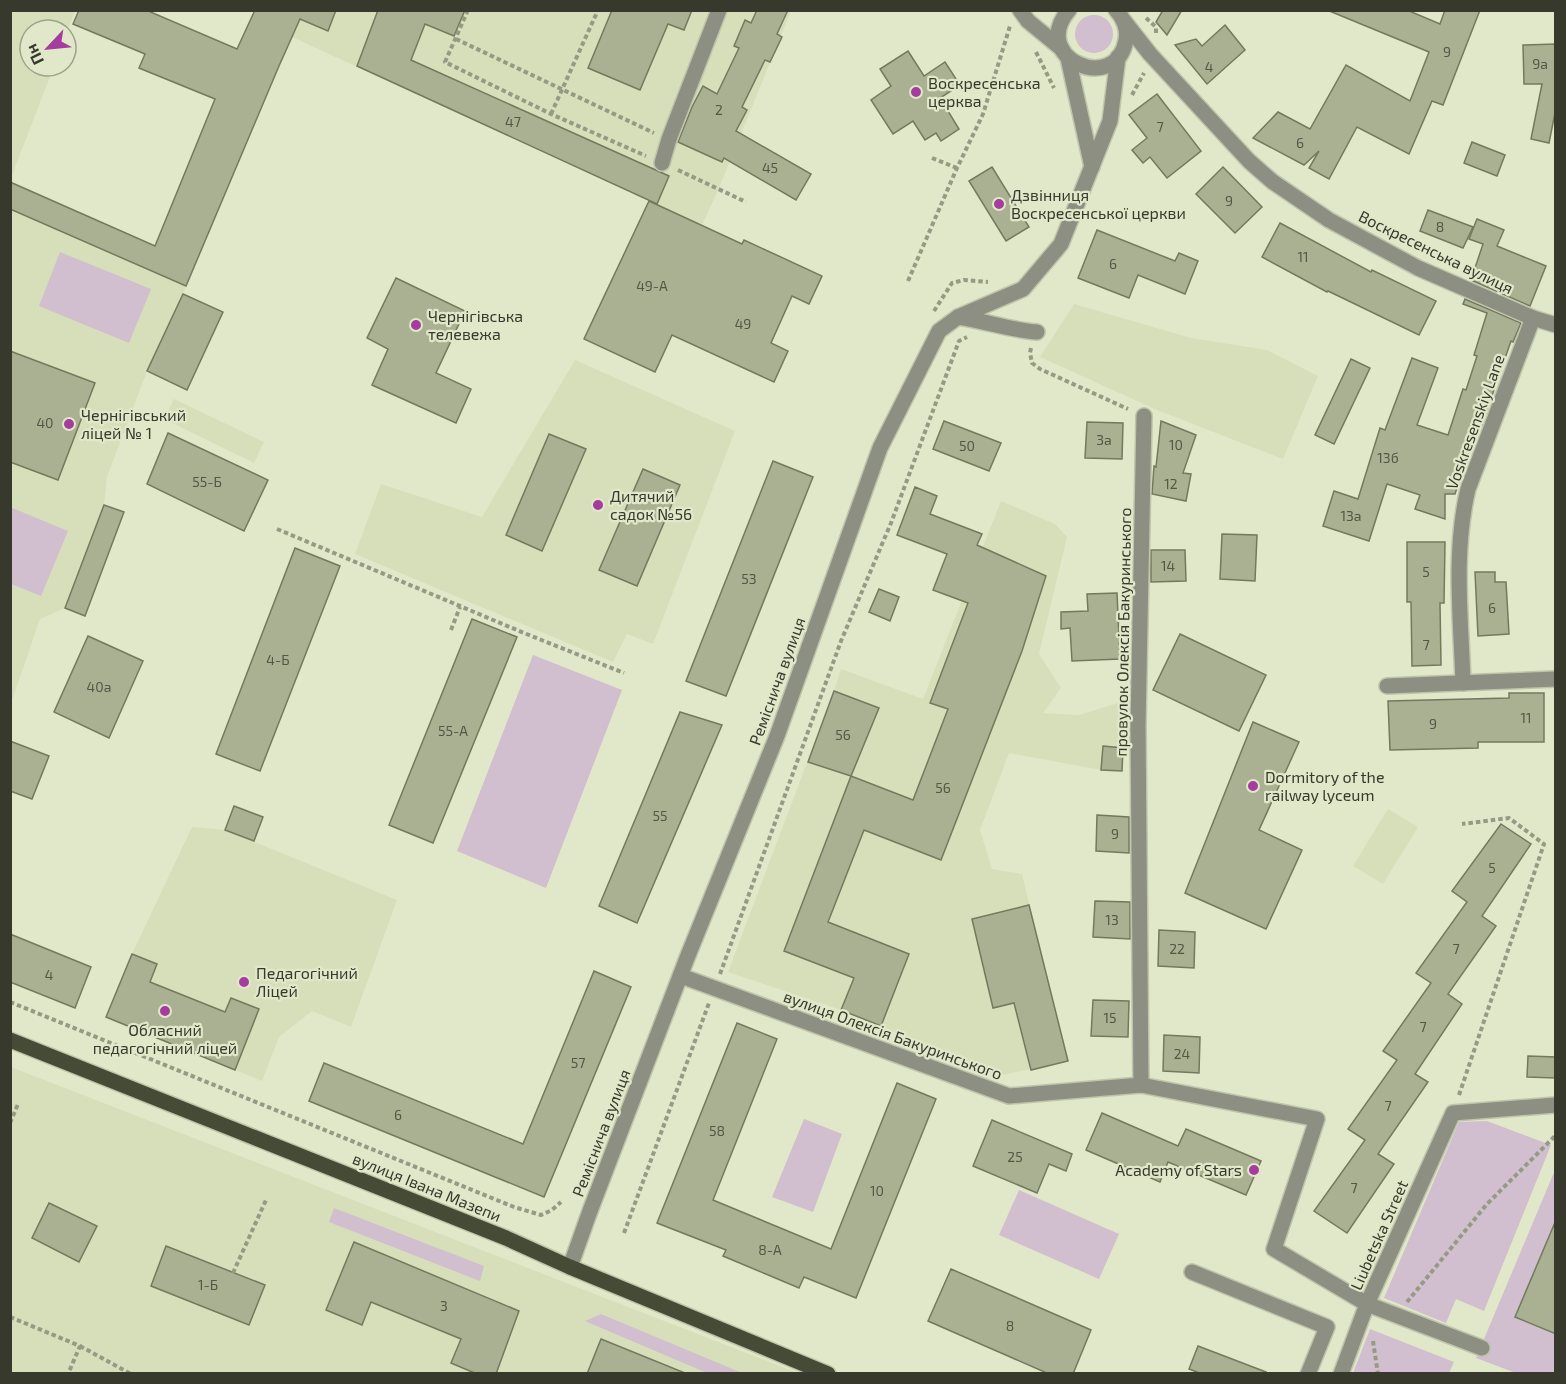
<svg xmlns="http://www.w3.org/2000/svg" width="1566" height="1384" viewBox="0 0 1566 1384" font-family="'Exo 2',sans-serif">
<rect width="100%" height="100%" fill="#e1e8c9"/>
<g fill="#d6dfb9">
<polygon points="11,10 75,11 66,34 66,30 30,30 30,66 54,66 11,178"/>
<polygon points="255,10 791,11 719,188 702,225 292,37 253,15"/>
<polygon points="10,209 186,286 147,371 107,477 104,505 65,608 40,619 11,703"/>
<polygon points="1074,304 1191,338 1267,350 1318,376 1283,459 1157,410 1040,357"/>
<polygon points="575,360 735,431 653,644 627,634 613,662 355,554 381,484 482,517"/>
<polygon points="174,399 264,442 254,463 164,419"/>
<polygon points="1001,501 1055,524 1067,537 1039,654 1061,688 1043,713 1079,715 1124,701 1125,724 1123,748 1103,746 1101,770 1009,753 980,830 992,869 1022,874 1068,1061 1002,1075 841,1010 728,972 834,691 841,669 923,699"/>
<polygon points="1388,809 1418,827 1383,884 1353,866"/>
<polygon points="192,827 225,830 397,900 351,1027 312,1011 279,1037 262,1081 106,1017 132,954"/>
<polygon points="11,1067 798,1373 11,1373"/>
</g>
<g fill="#d1bece">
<circle cx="1094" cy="34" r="19"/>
<polygon points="60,252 151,289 129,343 39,306"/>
<polygon points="10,507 68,531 41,596 11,584"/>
<polygon points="533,655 622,690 546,888 457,851"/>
<polygon points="804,1119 842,1134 813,1212 772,1197"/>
<polygon points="1487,1121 1551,1145 1484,1311 1456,1299 1446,1323 1384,1298 1459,1122"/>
<polygon points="1555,1170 1555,1373 1516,1373 1476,1358"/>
<polygon points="1019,1190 1119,1234 1099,1279 999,1235"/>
<polygon points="334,1208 484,1266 480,1281 329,1222"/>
<polygon points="601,1314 742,1373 707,1373 585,1321"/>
<polygon points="1370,1329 1454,1362 1449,1373 1353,1373"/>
</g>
<g fill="#aab193" stroke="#73795d" stroke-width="1.5">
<polygon points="79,10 146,10 237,49 255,10 336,10 328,31 300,19 279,66 186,286 10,209 10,182 155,246 215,99 139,68 145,54 73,24"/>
<polygon points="378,10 465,10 454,36 425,24 411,60 669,176 657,204 357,66"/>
<polygon points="612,10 692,10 684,30 668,24 640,90 588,68"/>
<polygon points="757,10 788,10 777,34 782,37 770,62 765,60 742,107 747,110 736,131 811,174 796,200 724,158 722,162 678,142 692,107 703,86 717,94 739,48 734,46 745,20 751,23"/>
<polygon points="1163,10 1182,10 1167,35 1156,22"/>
<polygon points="1327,10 1407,10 1440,24 1445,10 1480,10 1443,105 1432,101 1409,154 1357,127 1329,179 1309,168 1319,151 1304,165 1253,138 1278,112 1310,129 1346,65 1410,101 1429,52"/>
<polygon points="1225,25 1245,50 1207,84 1175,45 1196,39 1202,46"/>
<polygon points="1556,44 1556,108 1549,143 1531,139 1542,84 1524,84 1523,45"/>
<polygon points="908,51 924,76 945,62 960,85 940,98 959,129 941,141 936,133 925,140 913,121 893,134 871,100 891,86 880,69"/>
<polygon points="1157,94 1201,151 1167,178 1150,157 1143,163 1132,150 1147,138 1129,115"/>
<polygon points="1472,142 1505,155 1497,176 1464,163"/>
<polygon points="992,167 1029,227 1006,241 969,181"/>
<polygon points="1223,167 1262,207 1235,233 1196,194"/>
<polygon points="649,201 742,244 744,240 822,276 809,304 792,296 771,343 788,351 774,382 672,335 655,372 584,339"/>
<polygon points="1428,210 1473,227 1463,248 1420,231"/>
<polygon points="1477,219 1504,230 1497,246 1546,266 1530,306 1471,280 1483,244 1469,239"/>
<polygon points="1280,223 1371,272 1372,270 1436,301 1419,335 1328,291 1327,292 1262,257"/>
<polygon points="1097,230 1175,261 1179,253 1198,261 1185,294 1138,275 1129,298 1078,278"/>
<polygon points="396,278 465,311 436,373 471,389 456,423 372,385 388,349 367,338"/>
<polygon points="183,294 223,312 187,390 147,371"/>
<polygon points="1465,299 1521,323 1513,342 1511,341 1481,427 1477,426 1455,494 1445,494 1445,519 1415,509 1420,495 1387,484 1369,541 1323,526 1334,491 1358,499 1380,428 1385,430 1412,358 1438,368 1417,425 1448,435 1463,389 1466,390 1477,356 1474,355 1487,313 1463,304"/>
<polygon points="10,351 95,383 58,480 10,462"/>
<polygon points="1351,359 1370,368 1334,444 1315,435"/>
<polygon points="944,421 1001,443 989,471 933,449"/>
<polygon points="1161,421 1196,435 1183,473 1191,474 1186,501 1152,494 1154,466 1156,467"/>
<polygon points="1087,422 1123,423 1122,459 1085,458"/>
<polygon points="168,433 268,480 244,531 147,484"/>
<polygon points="549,434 586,449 542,551 506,535"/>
<polygon points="773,461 813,477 726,696 686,681"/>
<polygon points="643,469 680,485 637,586 599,570"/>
<polygon points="915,487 937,496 930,514 982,534 977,545 1046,576 1022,651 941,860 864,830 828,922 909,954 881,1026 841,1010 854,978 784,951 851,776 913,800 948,709 930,703 968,603 933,590 947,554 897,535"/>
<polygon points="104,505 124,512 85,616 65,608"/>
<polygon points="1222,534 1257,535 1255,581 1220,579"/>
<polygon points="1407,542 1445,542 1444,603 1440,603 1441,665 1412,666 1411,602 1407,602"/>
<polygon points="295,548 340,566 260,771 216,754"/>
<polygon points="1151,550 1185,550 1186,581 1151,582"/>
<polygon points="1475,572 1495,572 1495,582 1506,582 1509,634 1478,636"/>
<polygon points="879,589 899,597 890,621 869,612"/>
<polygon points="1117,593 1120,659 1072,661 1070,628 1061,629 1061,612 1088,611 1087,594"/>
<polygon points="472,619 517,637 433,843 389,825"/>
<polygon points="1180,634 1266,675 1239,731 1153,690"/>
<polygon points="88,636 143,661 109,738 54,712"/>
<polygon points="834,691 879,708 851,776 808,762"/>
<polygon points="1509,693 1544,693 1544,742 1478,742 1478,748 1390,750 1388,701 1509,698"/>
<polygon points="680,712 722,725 637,923 599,906"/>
<polygon points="1253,722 1299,742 1259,830 1302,850 1266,929 1185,893"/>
<polygon points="10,741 49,756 32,799 10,791"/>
<polygon points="1103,746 1123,748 1122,771 1101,770"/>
<polygon points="234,806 263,817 254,841 225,830"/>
<polygon points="1097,815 1129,817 1129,853 1096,851"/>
<polygon points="1501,824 1531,844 1482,916 1496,926 1448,994 1462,1004 1415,1074 1428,1082 1378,1154 1394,1164 1347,1233 1314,1211 1365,1140 1348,1129 1397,1060 1383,1051 1431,983 1416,973 1467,902 1452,891"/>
<polygon points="1095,901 1130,902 1130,939 1093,937"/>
<polygon points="1029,905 1068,1061 1031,1070 1014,1003 993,1008 972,919"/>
<polygon points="1159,930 1195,932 1194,968 1158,966"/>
<polygon points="10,934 91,967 75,1008 10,982"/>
<polygon points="132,954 157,964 150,982 225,1012 231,998 259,1009 235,1070 106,1017"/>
<polygon points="594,971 631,987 544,1197 309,1101 324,1063 523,1144"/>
<polygon points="1093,1000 1129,1001 1128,1037 1091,1036"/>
<polygon points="737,1023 777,1039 713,1200 831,1249 897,1083 936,1099 856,1298 804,1277 799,1288 723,1256 726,1250 657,1223"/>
<polygon points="1164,1035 1200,1037 1199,1073 1163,1071"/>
<polygon points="1528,1056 1556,1057 1556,1078 1527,1077"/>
<polygon points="1102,1113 1178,1146 1186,1129 1261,1161 1246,1195 1168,1162 1160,1182 1086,1150"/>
<polygon points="992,1120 1072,1154 1066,1171 1049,1164 1037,1193 973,1166"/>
<polygon points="49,1203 97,1226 79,1262 32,1238"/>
<polygon points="1556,1220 1556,1334 1515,1317"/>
<polygon points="354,1242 519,1311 496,1374 477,1374 451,1363 461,1339 371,1302 362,1325 326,1310"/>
<polygon points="166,1246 265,1285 249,1325 151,1286"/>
<polygon points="951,1269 1091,1330 1073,1374 1049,1374 928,1321"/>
<polygon points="601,1339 685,1373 685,1374 587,1374"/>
<polygon points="1198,1346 1266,1372 1265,1374 1202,1374 1189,1369"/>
</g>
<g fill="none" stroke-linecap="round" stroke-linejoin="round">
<g stroke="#bfc5aa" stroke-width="18">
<g id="minor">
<polyline points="1020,10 1028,21 1062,49"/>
<path d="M 1069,10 C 1028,58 1116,96 1126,40 C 1128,30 1124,18 1116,10"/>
<polyline points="1124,21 1150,54 1249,161 1273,182 1329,220 1418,268 1533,318 1556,325"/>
<polyline points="1068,58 1092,167"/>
<polyline points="662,163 669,139 719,10"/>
<path d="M 958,317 C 985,321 1010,330 1037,332"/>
<path d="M 1463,683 C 1461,619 1453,552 1468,489 L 1533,318"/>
<polyline points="1387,686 1556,679"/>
<polyline points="681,976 1009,1096 1141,1085 1317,1119 1274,1249 1367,1304 1482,1348"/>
<polyline points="1141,1085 1138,726 1144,416"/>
<polyline points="570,1267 590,1211 687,958 777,736 880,448 939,331 958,317 1023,289 1061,244 1110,121 1118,57"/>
<polyline points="1192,1272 1327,1327 1308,1374"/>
<polyline points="1341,1374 1367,1304 1453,1113 1556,1105"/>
</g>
</g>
<g stroke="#bfc5aa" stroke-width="18">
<polyline id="major" points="10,1040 506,1238 570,1267 828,1374"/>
</g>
<g stroke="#969a84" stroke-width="4" stroke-dasharray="4.5 3" stroke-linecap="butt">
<polyline points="468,10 445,62 551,114 646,156"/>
<polyline points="1146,18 1156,27 1156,33"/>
<polyline points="456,39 654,133"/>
<polyline points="1036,52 1054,88"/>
<polyline points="1132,95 1144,73"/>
<polyline points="551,114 598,10"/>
<polyline points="932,158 957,168"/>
<polyline points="678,170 746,202"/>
<polyline points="908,281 957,168 983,114 1010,26"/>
<polyline points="934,311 952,283 964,280 988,282"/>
<polyline points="1031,348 1030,353 1032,363 1040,369 1128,409"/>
<polyline points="277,529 524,633 624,673"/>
<polyline points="451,630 460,607"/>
<polyline points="720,974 841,641 891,523 959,341 967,337"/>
<polyline points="10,1002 514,1207 541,1215 552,1210 561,1202"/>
<polyline points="1459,1095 1544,844 1509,818 1462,824"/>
<polyline points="10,1123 18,1104"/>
<polyline points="624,1233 709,1003"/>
<polyline points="233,1273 266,1200"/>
<polyline points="1407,1302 1487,1204 1556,1135"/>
<polyline points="10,1317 80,1346 68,1374"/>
<polyline points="1373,1341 1378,1374"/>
<polyline points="80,1346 131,1374"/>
</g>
<use href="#minor" stroke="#8c8f82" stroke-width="15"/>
<use href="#major" stroke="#464b35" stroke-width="15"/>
</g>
<g fill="#a53c9e" stroke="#e1e8c9" stroke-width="2">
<circle cx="916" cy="92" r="6"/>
<circle cx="999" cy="204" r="6"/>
<circle cx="416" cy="325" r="6"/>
<circle cx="69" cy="424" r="6"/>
<circle cx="598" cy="505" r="6"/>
<circle cx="1253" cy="786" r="6"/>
<circle cx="244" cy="982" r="6"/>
<circle cx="165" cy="1011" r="6"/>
<circle cx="1254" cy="1170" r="6"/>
</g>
<g text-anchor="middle" stroke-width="4.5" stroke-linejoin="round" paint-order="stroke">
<g font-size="14" fill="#545746">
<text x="1447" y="57">9</text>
<text x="1540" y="69">9а</text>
<text x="1209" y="72">4</text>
<text x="719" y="115">2</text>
<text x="513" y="127">47</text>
<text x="1160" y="132">7</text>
<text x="1300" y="148">6</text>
<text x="770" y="173">45</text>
<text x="1229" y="206">9</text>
<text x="1440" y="232">8</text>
<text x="1303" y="262">11</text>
<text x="1113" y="269">6</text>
<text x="652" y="291">49-А</text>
<text x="743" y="329">49</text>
<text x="45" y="428">40</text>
<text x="1104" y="445">3а</text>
<text x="1176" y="450">10</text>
<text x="967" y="451">50</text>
<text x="1388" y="463">13б</text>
<text x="207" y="487">55-Б</text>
<text x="1171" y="489">12</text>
<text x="1351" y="521">13а</text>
<text x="1168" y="571">14</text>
<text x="1426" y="577">5</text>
<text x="749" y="584">53</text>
<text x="1492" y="613">6</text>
<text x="1426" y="650">7</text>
<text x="278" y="665">4-Б</text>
<text x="99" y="692">40а</text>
<text x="1526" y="723">11</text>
<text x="1433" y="729">9</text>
<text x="453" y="736">55-А</text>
<text x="843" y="740">56</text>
<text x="943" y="793">56</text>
<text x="660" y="821">55</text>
<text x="1115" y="839">9</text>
<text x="1492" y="873">5</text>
<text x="1112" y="925">13</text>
<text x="1177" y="954">22</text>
<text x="1456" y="954">7</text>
<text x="49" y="980">4</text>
<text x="1110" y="1023">15</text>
<text x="1423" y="1032">7</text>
<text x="1182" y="1059">24</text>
<text x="578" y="1068">57</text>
<text x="1388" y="1111">7</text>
<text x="398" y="1120">6</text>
<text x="717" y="1136">58</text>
<text x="1015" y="1162">25</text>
<text x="1354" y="1193">7</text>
<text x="877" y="1196">10</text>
<text x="770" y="1255">8-А</text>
<text x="208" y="1290">1-Б</text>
<text x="444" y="1311">3</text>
<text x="1010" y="1331">8</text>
</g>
<g font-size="16" fill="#37392d" stroke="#e1e8c9" text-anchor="start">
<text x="928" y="89">Воскресенська<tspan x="928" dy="18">церква</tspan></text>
<text x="1011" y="201">Дзвінниця<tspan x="1011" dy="18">Воскресенської церкви</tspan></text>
<text x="428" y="322">Чернігівська<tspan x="428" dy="18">телевежа</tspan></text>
<text x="81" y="421">Чернігівський<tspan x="81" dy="18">ліцей № 1</tspan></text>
<text x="610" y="502">Дитячий<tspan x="610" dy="18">садок №56</tspan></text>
<text x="1265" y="783">Dormitory of the<tspan x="1265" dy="18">railway lyceum</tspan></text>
<text x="256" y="979">Педагогічний<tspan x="256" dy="18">Ліцей</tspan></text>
<text x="165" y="1036" text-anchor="middle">Обласний<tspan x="165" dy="18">педагогічний ліцей</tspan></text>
<text x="1242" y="1176" text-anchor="end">Academy of Stars</text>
</g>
<g font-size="16" fill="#37392d" stroke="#e1e8c9">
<text transform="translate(1436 252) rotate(26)" y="6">Воскресенська вулиця</text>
<text transform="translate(1475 422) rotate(-70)" y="6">Voskresenskiy Lane</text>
<text transform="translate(1123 632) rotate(-89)" y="6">провулок Олексія Бакуринського</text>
<text transform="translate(777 681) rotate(-70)" y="6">Реміснича вулиця</text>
<text transform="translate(893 1035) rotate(20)" y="6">вулиця Олексія Бакуринського</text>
<text transform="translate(601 1133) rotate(-69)" y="6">Реміснича вулиця</text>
<text transform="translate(427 1187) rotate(22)" y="6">вулиця Івана Мазепи</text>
<text transform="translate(1379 1235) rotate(-66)" y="6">Liubetska Street</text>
</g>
</g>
<rect width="1566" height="1384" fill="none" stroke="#37392d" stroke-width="24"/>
<g transform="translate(48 48) rotate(244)"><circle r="28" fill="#e1e8c9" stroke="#9da28b" stroke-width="1.5"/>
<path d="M0-4.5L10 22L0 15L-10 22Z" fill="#a53c9e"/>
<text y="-9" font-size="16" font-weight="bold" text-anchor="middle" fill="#37392d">Пн</text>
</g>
</svg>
